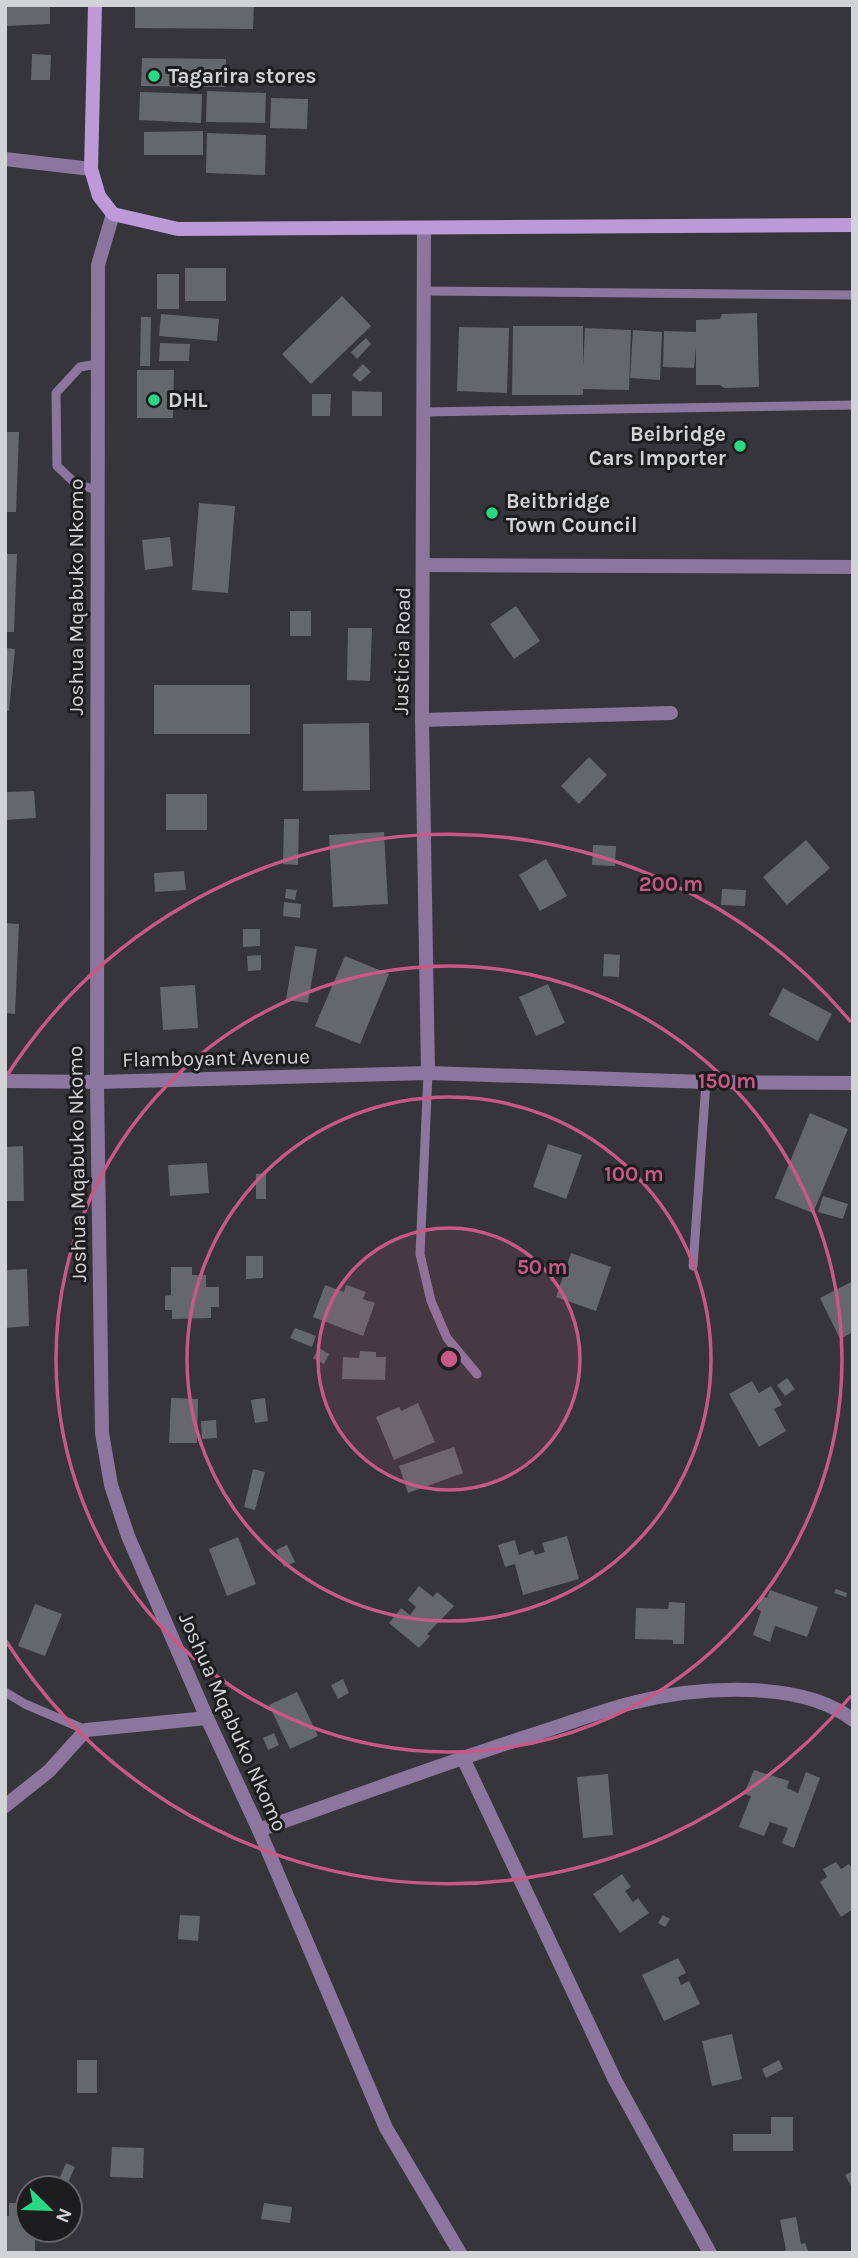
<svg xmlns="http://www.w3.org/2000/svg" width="858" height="2258" viewBox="0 0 858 2258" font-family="Karla,sans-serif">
<rect width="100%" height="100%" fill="#35353b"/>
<g fill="#64676c">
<polygon points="5,5 50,5 50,24 5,26"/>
<polygon points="135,5 254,5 253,29 135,28"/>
<polygon points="32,54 51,55 50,80 31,80"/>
<polygon points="142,58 226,59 225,87 141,86"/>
<polygon points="207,91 266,93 265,123 206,122"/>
<polygon points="140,92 202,94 201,123 139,120"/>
<polygon points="271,98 308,99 307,129 270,128"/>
<polygon points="203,131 203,155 144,155 144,132"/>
<polygon points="207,133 266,135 265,175 206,173"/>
<rect x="185" y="268" width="41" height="33"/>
<rect x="157" y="274" width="22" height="35"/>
<polygon points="342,296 371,326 311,384 282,354"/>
<polygon points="757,313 759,387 724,388 720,385 696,385 696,347 694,368 663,367 664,331 696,332 696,320 720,319 722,314"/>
<polygon points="161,314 219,319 217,341 159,336"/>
<polygon points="141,317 151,317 150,366 140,366"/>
<polygon points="513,326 583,326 583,368 585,328 631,330 629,390 583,389 583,395 512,395"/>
<polygon points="459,327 509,328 507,393 457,391"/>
<polygon points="633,330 662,332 660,380 630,378"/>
<polygon points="366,338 371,344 357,359 351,352"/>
<polygon points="160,343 190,344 189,361 159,361"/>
<polygon points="363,364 371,372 360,382 352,375"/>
<polygon points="137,370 174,370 173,418 137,418"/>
<polygon points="352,391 382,392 382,416 352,416"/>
<polygon points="312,394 331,394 330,416 312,416"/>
<polygon points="5,432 19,432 16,512 5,512"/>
<polygon points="199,503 235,506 228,593 192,590"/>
<polygon points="170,537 173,566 145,570 142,540"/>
<polygon points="5,554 17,554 14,632 5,632"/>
<polygon points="516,606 540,641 514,659 490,624"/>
<rect x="290" y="611" width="21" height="25"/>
<polygon points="348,628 372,628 370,681 347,680"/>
<polygon points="5,648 15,649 9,711 5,710"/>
<rect x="154" y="685" width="96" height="49"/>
<polygon points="369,723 370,790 303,791 303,724"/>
<polygon points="589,757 607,775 579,804 561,786"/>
<polygon points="34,791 36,818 5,820 5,792"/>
<rect x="166" y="794" width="41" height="36"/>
<polygon points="284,819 299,819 298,865 283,864"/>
<polygon points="384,832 388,904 333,907 329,835"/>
<polygon points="806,840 830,868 787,905 763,877"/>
<polygon points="593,845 616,846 615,866 592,865"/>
<polygon points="546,859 567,896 540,911 519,875"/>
<polygon points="184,871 186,890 155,892 154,873"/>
<polygon points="286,889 297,890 295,900 285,898"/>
<polygon points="722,889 746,890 745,906 721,905"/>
<polygon points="284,902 301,904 300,918 283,916"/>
<polygon points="5,923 19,924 15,1014 5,1013"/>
<polygon points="243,929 260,929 260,946 243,947"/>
<polygon points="295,946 317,949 308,1003 286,1000"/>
<polygon points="604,954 620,955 619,977 603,976"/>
<polygon points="261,955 261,970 248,971 247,956"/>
<polygon points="345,956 389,974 360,1044 315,1026"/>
<polygon points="548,984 565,1023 536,1036 519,997"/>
<polygon points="195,985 198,1028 163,1030 160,987"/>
<polygon points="783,988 832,1014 818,1041 769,1015"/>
<polygon points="810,1113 848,1129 813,1213 775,1198"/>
<polygon points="548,1144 582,1155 566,1199 533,1187"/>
<polygon points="23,1146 24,1201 5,1201 5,1147"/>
<polygon points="207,1163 209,1193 170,1196 168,1165"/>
<polygon points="266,1173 266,1199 256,1199 256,1174"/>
<polygon points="823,1196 848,1204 843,1219 818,1212"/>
<polygon points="571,1253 611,1267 596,1311 556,1297"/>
<polygon points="246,1256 263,1256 263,1278 246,1279"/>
<polygon points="171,1267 192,1267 192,1275 206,1275 206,1287 219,1287 219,1307 211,1307 211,1318 172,1319 172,1310 165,1310 165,1296 171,1295"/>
<polygon points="27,1269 29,1326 5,1328 5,1270"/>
<polygon points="853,1281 853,1332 840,1339 820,1298"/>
<polygon points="325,1285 344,1292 346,1285 366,1292 363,1299 375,1303 363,1336 313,1317"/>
<polygon points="295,1328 316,1336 312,1347 290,1338"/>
<polygon points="319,1348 329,1354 324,1364 313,1358"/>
<polygon points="360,1351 376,1352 376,1357 386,1357 385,1380 342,1379 343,1357 359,1358"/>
<polygon points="787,1378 795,1389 785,1396 777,1385"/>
<polygon points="752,1381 759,1393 771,1386 782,1405 774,1409 786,1431 759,1447 729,1394"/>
<polygon points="171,1398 198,1399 197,1443 169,1443"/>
<polygon points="265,1398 268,1421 255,1423 251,1400"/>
<polygon points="418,1403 435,1442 394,1460 376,1417 399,1407 401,1411"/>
<polygon points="216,1420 217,1438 202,1439 201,1421"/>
<polygon points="454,1447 463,1473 408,1493 399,1466"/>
<polygon points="253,1469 265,1472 255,1510 244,1507"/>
<polygon points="567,1536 579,1579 523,1595 515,1564 505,1567 498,1545 515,1540 519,1555 533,1550 535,1555 545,1552 542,1543"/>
<polygon points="238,1537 256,1584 227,1596 209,1549"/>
<polygon points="287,1545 295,1562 284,1567 276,1550"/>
<polygon points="419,1586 433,1597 437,1592 454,1606 427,1634 430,1636 419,1648 389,1623 401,1608 410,1615 416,1607 408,1600"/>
<polygon points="836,1589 847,1593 846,1597 834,1593"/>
<polygon points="770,1590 818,1607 807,1637 775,1626 770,1642 753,1635 761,1611 757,1609 761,1596 767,1598"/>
<polygon points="669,1602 685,1603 684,1644 673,1644 673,1640 635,1639 636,1608 668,1609"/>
<polygon points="35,1604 62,1614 45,1656 18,1646"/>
<polygon points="343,1679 349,1693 338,1699 331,1685"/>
<polygon points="297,1692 318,1736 290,1749 269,1705"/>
<polygon points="274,1733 279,1745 268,1750 263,1738"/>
<polygon points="754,1770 789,1781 787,1788 798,1793 806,1772 820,1778 794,1848 782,1843 788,1828 770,1822 764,1836 739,1827 751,1796 744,1794"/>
<polygon points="608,1774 613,1835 583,1838 577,1777"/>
<polygon points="836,1862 841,1869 849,1864 853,1870 853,1909 841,1917 820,1882 827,1877 823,1869"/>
<polygon points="622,1874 631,1887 625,1891 633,1902 638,1898 649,1913 620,1933 593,1894"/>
<polygon points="180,1915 200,1916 198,1941 178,1939"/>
<polygon points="663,1915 670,1919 665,1927 658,1923"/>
<polygon points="678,1958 686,1973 678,1977 681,1985 689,1981 700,2004 664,2021 642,1975"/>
<polygon points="732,2034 742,2079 712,2086 702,2041"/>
<rect x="77" y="2060" width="20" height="33"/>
<polygon points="779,2060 783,2069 766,2078 762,2069"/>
<polygon points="771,2117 793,2117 793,2151 733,2151 733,2134 771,2134"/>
<polygon points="112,2147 144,2148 143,2178 110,2177"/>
<polygon points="66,2163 75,2167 67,2185 58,2182"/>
<polygon points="853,2171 853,2189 845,2175"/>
<polygon points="9,2203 28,2203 28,2230 35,2230 35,2253 7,2253 5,2251 5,2216 9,2216"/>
<polygon points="264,2203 292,2207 290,2223 261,2219"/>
<polygon points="796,2217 801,2244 805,2243 809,2253 780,2253 786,2250 780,2220"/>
</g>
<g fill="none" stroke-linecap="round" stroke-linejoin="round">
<g stroke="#8c769d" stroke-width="9">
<polyline points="425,291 853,295"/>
<polyline points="97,364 80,367 56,393 57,466 76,484 97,490"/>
<polyline points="424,412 853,405"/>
<polyline points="428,1073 420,1254 431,1301 447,1338 477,1374"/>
<polyline points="693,1266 706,1082"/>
<polyline points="5,1692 25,1704 86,1730"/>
</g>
<g stroke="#8c769d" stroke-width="14">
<polyline points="5,159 91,169"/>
<polyline points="113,214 98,265 97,1082 102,1433 111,1485 128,1536 207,1718 259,1830 386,2128 460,2253"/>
<polyline points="424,229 422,720 428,1073"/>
<polyline points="424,565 853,567"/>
<polyline points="422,720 671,713"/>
<polyline points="5,1081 97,1082 428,1073 706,1082 853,1083"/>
<polyline points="463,1758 615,2080 710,2253"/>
<polyline points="5,1806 49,1771 86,1730 207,1718"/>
<path d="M 259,1830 C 350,1798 442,1764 535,1734 C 568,1724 602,1710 636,1702 C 697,1687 801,1679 853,1720"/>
</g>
<polyline stroke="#bd99d7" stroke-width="14" points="95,5 91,169 99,196 113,214 178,229 853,225"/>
</g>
<circle cx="449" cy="1359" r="131" fill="#c85986" fill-opacity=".12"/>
<g fill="none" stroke="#c85986" stroke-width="3.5">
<circle cx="449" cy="1359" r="131"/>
<circle cx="449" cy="1359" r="262"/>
<circle cx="449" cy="1359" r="393"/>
<path d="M851 1696A525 525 0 0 1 6 1641M6 1077A525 525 0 0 1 851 1022"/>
</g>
<g fill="#29d885" stroke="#1d1d20" stroke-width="2.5">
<circle cx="154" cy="76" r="7"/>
<circle cx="154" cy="400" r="7"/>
<circle cx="740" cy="446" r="7"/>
<circle cx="492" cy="513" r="7"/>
</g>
<g text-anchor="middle" stroke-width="6" stroke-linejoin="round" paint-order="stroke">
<g font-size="21" font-weight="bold" fill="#d2d3d6" stroke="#1d1d20" text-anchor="start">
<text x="168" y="83">Tagarira stores</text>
<text x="168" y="407">DHL</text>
<text x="726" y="441" text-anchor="end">Beibridge<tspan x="726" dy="24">Cars Importer</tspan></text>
<text x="506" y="508">Beitbridge<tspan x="506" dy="24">Town Council</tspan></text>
</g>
<g font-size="21" fill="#d2d3d6" stroke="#1d1d20">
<text transform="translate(76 597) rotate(-90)" y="7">Joshua Mqabuko Nkomo</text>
<text transform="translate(402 651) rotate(-89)" y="7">Justicia Road</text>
<text transform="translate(216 1058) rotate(-1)" y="7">Flamboyant Avenue</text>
<text transform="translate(77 1164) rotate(-91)" y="7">Joshua Mqabuko Nkomo</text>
<text transform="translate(233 1722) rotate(66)" y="7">Joshua Mqabuko Nkomo</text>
</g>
</g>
<circle cx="449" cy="1359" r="10" fill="#c85986" stroke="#1d1d20" stroke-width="3.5"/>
<g font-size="21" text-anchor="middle" font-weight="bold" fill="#c85986" stroke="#1d1d20" stroke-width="6" stroke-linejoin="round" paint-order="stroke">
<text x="671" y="891">200 m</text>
<text x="727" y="1088">150 m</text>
<text x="634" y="1181">100 m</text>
<text x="542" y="1274">50 m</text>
</g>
<rect width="858" height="2258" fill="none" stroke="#d2d3d6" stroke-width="14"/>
<g transform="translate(49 2209) rotate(113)"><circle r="33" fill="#1d1d20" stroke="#656669" stroke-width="2"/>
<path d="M0-5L12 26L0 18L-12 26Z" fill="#29d885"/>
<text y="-10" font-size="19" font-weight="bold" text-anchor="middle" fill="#d2d3d6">N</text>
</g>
</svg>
